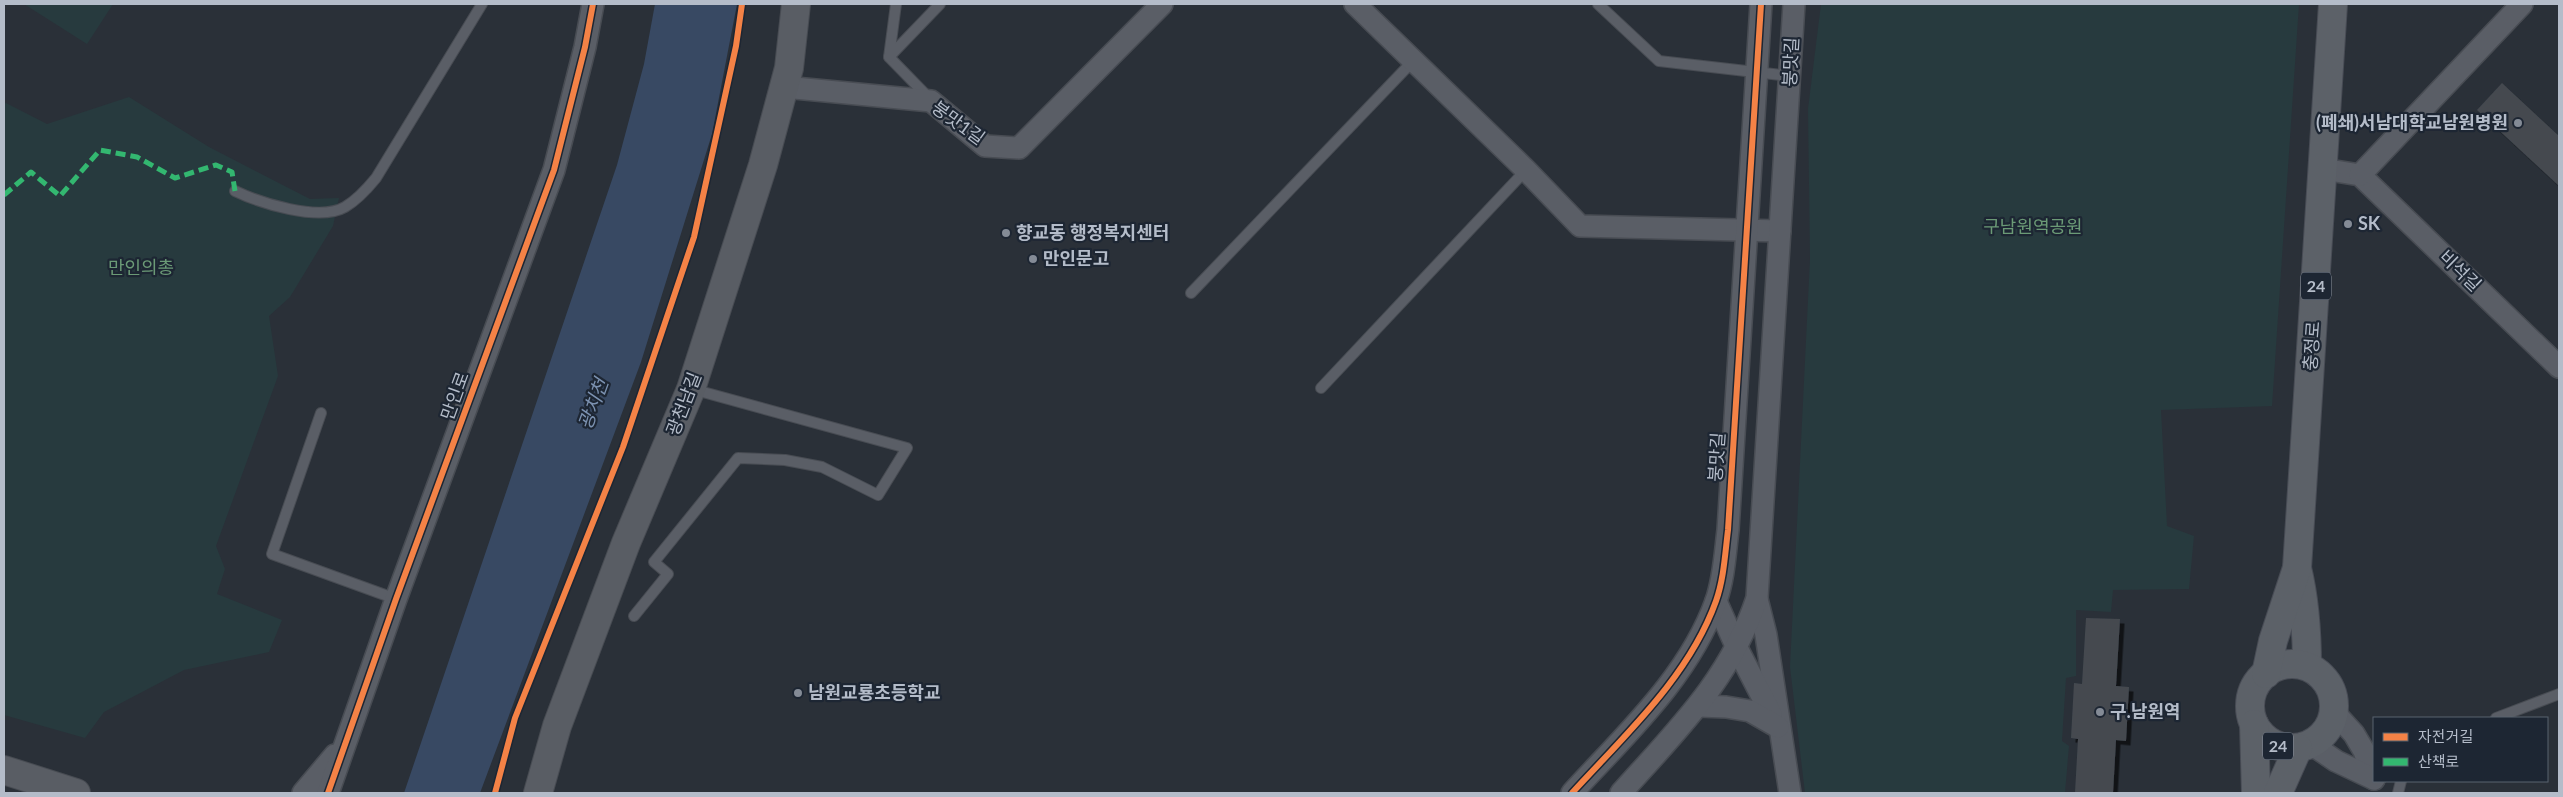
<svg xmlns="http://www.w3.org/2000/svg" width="2563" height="797" viewBox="0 0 2563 797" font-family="Lato,'Noto Sans KR',sans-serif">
<defs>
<filter id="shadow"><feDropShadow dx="4.5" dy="4.5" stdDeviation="0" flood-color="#0009"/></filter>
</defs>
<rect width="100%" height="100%" fill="#2a3038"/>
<g fill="#273a3e">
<polygon points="24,4 113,4 87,44"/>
<polygon points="1821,4 2299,4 2272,406 2161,410 2167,526 2194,536 2189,589 2113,590 2111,612 2076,610 2076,676 2066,678 2062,741 2069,746 2065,793 1805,793 1790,667 1810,259 1808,109"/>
<polygon points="129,97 209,147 310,199 339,198 333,226 290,297 269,316 278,376 216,546 225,569 217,594 282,620 269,652 184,670 104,712 85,738 4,715 4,104 6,103 47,124"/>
</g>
<polygon fill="#384963" points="655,4 737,4 712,134 641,362 480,793 404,793 617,165 644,64"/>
<g fill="#444950" filter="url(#shadow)">
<polygon points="2502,83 2559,136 2559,186 2477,110"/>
<polygon points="2086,618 2120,619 2116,686 2129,687 2126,741 2116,740 2113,793 2075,793 2078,739 2071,738 2074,683 2082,684"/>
</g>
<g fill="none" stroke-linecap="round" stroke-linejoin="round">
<g stroke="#484c53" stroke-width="12">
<g id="lane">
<polyline points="896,4 889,57 929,98"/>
<polyline points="1598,4 1659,61 1790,76"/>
<polyline points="889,57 940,4"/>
<path d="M 235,191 C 260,203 319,222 345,207 C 357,200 367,189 376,178 L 482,4"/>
<polyline points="1191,293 1413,61"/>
<polyline points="1321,388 1526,170"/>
<polyline points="321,413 272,554 396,599"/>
<polyline points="634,616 668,574 654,562 738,458 785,460 822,467 878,495 907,448 692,389"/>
<polyline points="2496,718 2559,694"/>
<polyline points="2398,793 2401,781"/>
</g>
</g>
<g stroke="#484c53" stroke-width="24">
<g id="street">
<polyline points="1355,4 1526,170 1580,226 1780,231"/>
<polyline points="784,87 931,101 985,146 1019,148 1162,4"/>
<polyline points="2323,169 2360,175 2559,367"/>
<polyline points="2360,175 2522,4"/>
<polyline points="1757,599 1766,635 1790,793"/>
<polyline points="1716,601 1736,646 1771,714"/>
<polyline points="1699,706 1726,707 1750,711 1778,727"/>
<polyline points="2334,712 2354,734 2364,751 2374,779"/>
<polyline points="2311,744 2336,761 2374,779"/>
<polyline points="303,793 335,755"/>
<polyline points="328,793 396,599 554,170 585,47 593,4"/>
<path d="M 1572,793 C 1624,736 1689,677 1716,601 C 1724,578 1725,554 1728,530 L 1761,4"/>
<path d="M 1621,793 C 1676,731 1730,680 1757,598 L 1794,4"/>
</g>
</g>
<g stroke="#484c53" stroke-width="30">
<g id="secondary">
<polyline points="4,770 76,793"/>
<polyline points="538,793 557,726 626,543 691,389 763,165 789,68 796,4"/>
</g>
</g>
<g stroke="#484c55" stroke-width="30">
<g id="primary">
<path d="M 2297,568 C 2305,601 2307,632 2307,666"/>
<circle cx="2292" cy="706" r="42"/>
<polyline points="2266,674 2273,641 2297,568 2333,4"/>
<polyline points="2254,724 2256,793"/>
<polyline points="2278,793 2298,748"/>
</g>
</g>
<use href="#lane" stroke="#5a5e66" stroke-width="10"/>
<use href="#street" stroke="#5a5e66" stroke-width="21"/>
<use href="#secondary" stroke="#595d64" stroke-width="28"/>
<use href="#primary" stroke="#5c6168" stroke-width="28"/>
<polyline stroke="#33b770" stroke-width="5" stroke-dasharray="10 5" stroke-linecap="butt" points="4,195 31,172 60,196 100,150 137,157 175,178 216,165 232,172 235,191"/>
<g stroke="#1d2633" stroke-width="9">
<g id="cycleway">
<polyline points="328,793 396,599 554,170 585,47 593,4"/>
<polyline points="495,793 515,718 623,447 694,237 736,46 742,4"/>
<path d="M 1572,793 C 1624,736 1689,677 1716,601 C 1724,578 1725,554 1728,530 L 1761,4"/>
</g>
</g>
<use href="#cycleway" stroke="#f48246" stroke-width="6"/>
</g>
<g fill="#848b96" stroke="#1d2633" stroke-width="2">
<circle cx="2518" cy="123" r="5"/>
<circle cx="2348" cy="224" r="5"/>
<circle cx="1006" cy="233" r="5"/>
<circle cx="1033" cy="259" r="5"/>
<circle cx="798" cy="693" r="5"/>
<circle cx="2100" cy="712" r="5"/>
</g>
<g text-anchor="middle" stroke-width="4.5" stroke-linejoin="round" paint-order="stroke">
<g fill="#1d2633" stroke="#878f9c" stroke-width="1">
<rect x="2301" y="272.5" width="30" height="27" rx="4"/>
<rect x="2263" y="732.5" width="30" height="27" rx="4"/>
</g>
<g font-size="16" font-weight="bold" fill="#b4bcc9">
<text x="2316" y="292">24</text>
<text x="2278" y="752">24</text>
</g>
<g font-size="18" fill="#b4bcc9" stroke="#1d2633">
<text transform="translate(1791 62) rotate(-87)" y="6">붕맛길</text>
<text transform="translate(958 123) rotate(36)" y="6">붕맛1길</text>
<text transform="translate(2460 271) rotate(44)" y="6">비석길</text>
<text transform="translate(2312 346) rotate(-86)" y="6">충정로</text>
<text transform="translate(455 396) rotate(-70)" y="6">만인로</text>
<text transform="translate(684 404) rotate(-69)" y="6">광천남길</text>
<text transform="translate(1717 457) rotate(-86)" y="6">붕맛길</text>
</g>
<g font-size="18" font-weight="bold" fill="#b4bcc9" stroke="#1d2633" text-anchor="start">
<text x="2508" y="129" text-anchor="end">(폐쇄)서남대학교남원병원</text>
<text x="2358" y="230">SK</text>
<text x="1016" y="239">향교동 행정복지센터</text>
<text x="1043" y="265">만인문고</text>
<text x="808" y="699">남원교룡초등학교</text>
<text x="2110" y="718">구.남원역</text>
</g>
<g font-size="18" fill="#6b9a76" stroke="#1d2633">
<text x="2033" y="233">구남원역공원</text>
<text x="141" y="274">만인의총</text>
</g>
<g font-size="19" font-style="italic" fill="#7c92b1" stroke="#1d2633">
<text transform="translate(593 404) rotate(-70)" y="7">광치천</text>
</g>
</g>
<rect width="2563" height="797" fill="none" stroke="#b4bcc9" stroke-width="10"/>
<rect x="2373" y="717" width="175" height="65" fill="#1d2633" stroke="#59626f"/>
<rect x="2383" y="733" width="25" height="8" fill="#f48246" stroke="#59626f"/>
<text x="2418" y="742" font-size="15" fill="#b4bcc9">자전거길</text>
<rect x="2383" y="758" width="25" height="8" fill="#33b770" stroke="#59626f"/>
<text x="2418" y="767" font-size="15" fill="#b4bcc9">산책로</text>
</svg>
